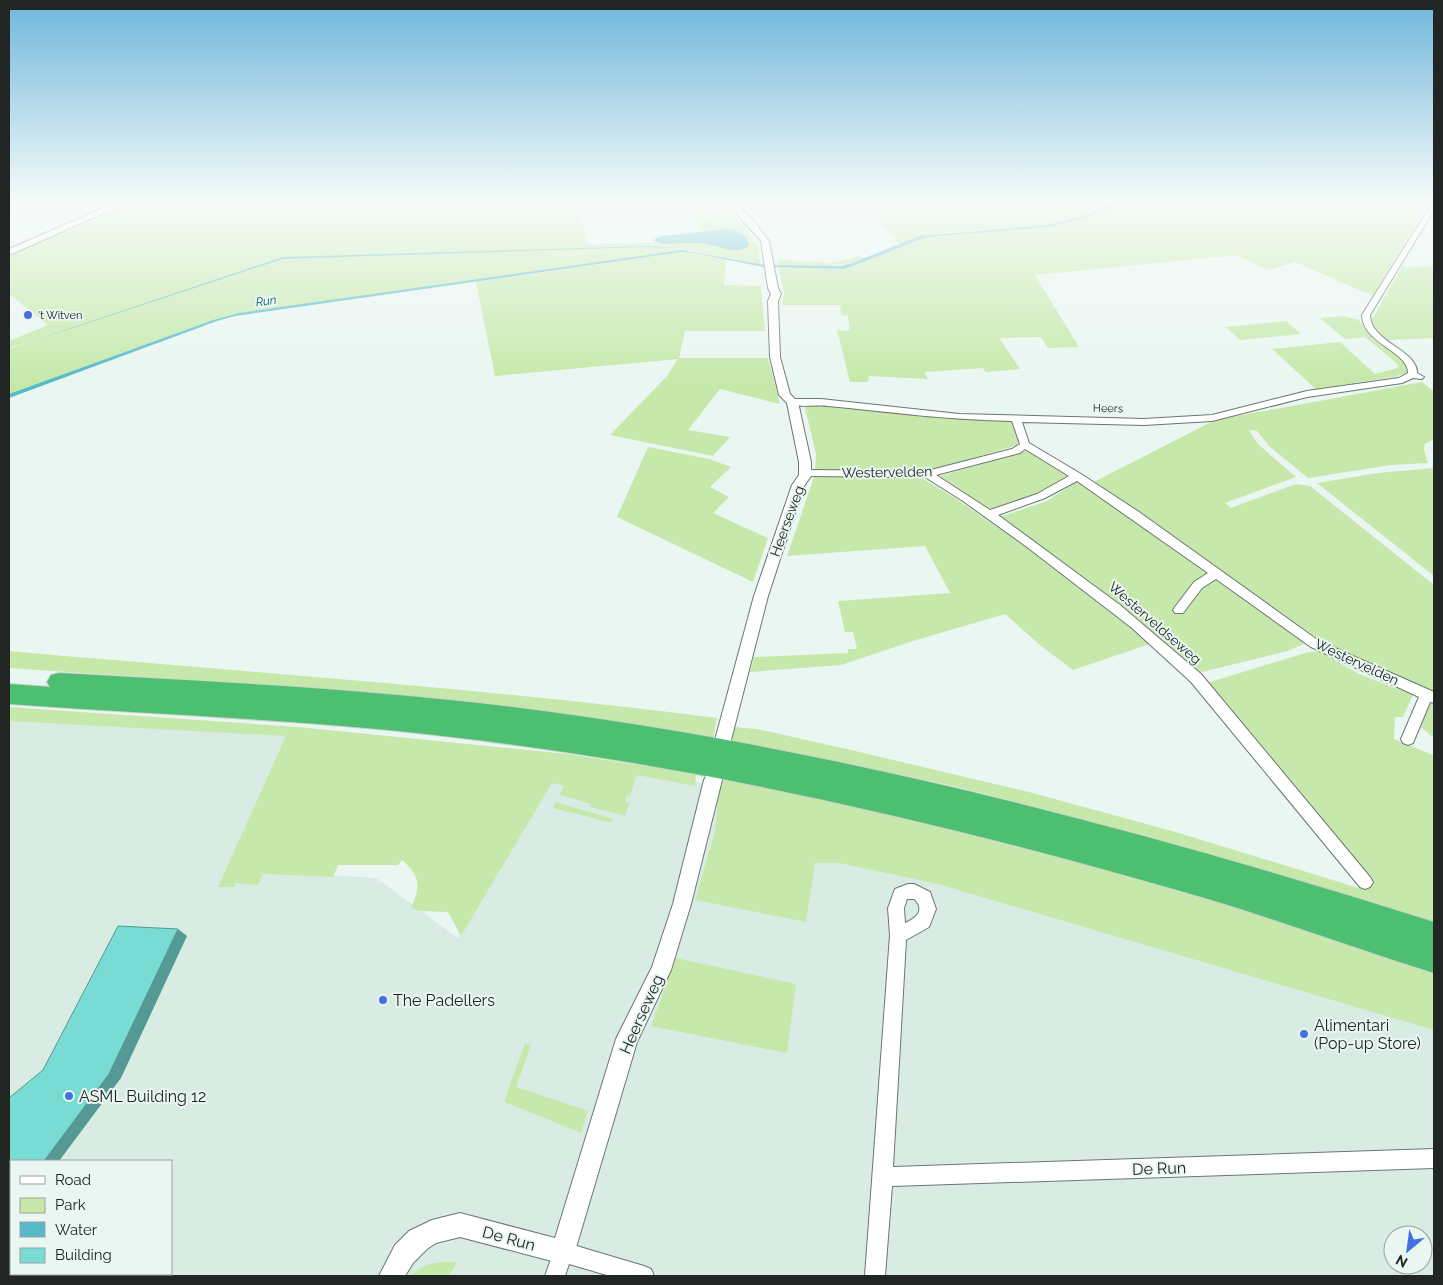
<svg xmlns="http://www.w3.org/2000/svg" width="1443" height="1285" viewBox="0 0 1443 1285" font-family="Raleway,sans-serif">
<rect width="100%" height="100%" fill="#eaf6f1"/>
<path fill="#d8ece4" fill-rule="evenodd" d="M 9,714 L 292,732 L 229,869 L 376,878 L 458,938 L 558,758 L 688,779 L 1434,1010 L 1434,1276 L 9,1276 ZM 11,1161 L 171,1161 L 171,1274 L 11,1274 ZM 1393,1235 L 1423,1235 L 1423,1265 L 1393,1265 Z"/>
<g fill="#c6e9ab" fill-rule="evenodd">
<path d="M 137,200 L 580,200 L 582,214 L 579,215 L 588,244 L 653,243 L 652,240 L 655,237 L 700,231 L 692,212 L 699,211 L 704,218 L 719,216 L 714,206 L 723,203 C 736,219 751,232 760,251 L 758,256 L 761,264 L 688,250 L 239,313 L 213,320 L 9,394 L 9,349 L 57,333 L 9,348 L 9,341 L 48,325 L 9,294 L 9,255 L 64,231 L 66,233 ZM 728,229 C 737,230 743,233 747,241 L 742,250 L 696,242 L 656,243 L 657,238 Z"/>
<path d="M 860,200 L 1122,200 C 1091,214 1061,225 1027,228 C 985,231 939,228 899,244 Z"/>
<polygon points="1130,200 1430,200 1373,296 1295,262 1268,270 1238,255 1035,275 1079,347 1048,348 1041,337 999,338 1020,369 986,372 983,368 924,372 928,379 869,376 868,382 850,382 837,330 850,331 848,316 841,315 840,305 782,305 784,293 779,268 845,269 927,237 1052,227 1092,216"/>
<polygon points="682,252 694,253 726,260 724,285 761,286 765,331 685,331 679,358 768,358 780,404 720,389 688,430 730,437 713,456 610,435 667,376 678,359 495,376 476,282"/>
<path d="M 858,256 L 867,258 C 838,269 809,266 779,265 L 777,262 L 782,260 L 834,263 Z"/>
<polygon points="1434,266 1434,338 1387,340 1376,331 1371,321 1402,267"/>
<polygon points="1344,316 1359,320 1366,331 1410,367 1408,373 1393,377 1316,389 1272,349 1340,342 1375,374 1397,368 1398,365 1394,361 1365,337 1345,339 1320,318"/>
<polygon points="1286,321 1301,334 1240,340 1226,327"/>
<polygon points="1422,382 1434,392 1434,439 1425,444 1424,450 1428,463 1391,465 1308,478 1269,446 1257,431 1249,430 1258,444 1296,477 1225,503 1231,508 1296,484 1310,486 1434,585 1434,695 1354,659 1323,642 1092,483 1215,420"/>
<polygon points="804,404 1011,422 1014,425 1019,440 1017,445 1008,448 935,469 815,470 816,454"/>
<polygon points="648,447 709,459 731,467 710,487 729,497 713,513 768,538 753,582 617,517"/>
<polygon points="1025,451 1035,453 1069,475 1035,496 988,509 940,476"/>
<polygon points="1434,468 1434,576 1317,483 1378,473"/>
<polygon points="814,477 920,477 955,498 1061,571 1134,626 1150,644 1073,670 1041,646 1005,614 913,641 841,665 750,672 754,657 848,653 848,649 857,649 853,632 845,632 838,601 950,593 925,546 787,556"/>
<polygon points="1078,481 1306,641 1304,644 1287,651 1198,673 1108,596 997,518 1047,501"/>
<path d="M 9,651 C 245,672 482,688 717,718 L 713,739 L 603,719 L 359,692 L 9,668 Z"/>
<path d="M 1319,651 L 1359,674 L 1413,695 L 1403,717 L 1395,717 L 1394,739 L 1433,755 L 1434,738 L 1421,727 L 1430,703 L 1434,705 L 1434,923 C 1284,875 1133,832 981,793 C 898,772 813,758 729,742 L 733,727 L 757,729 L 851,750 L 1029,792 L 1172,831 L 1359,888 L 1370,883 L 1207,683 L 1305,653 Z"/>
<path d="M 9,707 L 299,727 L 568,754 L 696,774 L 695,786 L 637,775 L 630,796 L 627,795 L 625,802 L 630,803 L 625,816 L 590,807 L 591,804 L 560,795 L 564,786 L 552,783 L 461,936 L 448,912 L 419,911 L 411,908 C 421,887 420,875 402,860 L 398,865 L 338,865 L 333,877 L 263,874 L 258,885 L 236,883 L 234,887 L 218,887 L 286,736 L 9,721 Z"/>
<path d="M 720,780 L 745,783 C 807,796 869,808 930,823 C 1101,864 1268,916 1434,973 L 1434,1030 L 938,884 L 839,863 L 815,863 L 806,922 L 695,900 L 715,831 Z"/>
<polygon points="556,802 613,819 612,823 553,808"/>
<polygon points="676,958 796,984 787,1053 651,1026"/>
<polygon points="525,1043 531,1045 516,1087 588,1111 581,1133 504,1102"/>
<path d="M 445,1262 L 457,1262 L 449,1276 L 412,1276 C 419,1265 433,1263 445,1262 Z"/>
</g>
<g fill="#57bac9">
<polygon points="1122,200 1130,200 1092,216 1052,227 927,237 845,269 763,267 694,253 682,252 235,316 217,321 9,398 9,394 213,320 239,313 682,250 766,265 841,266 852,263 920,236 1046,225 1081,217"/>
<path d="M 728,229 C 739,230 746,235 749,246 C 738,255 718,246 706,244 C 691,241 666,247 654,241 L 657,238 L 664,236 Z"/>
<polygon points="649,246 674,248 645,247 283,259 9,349 283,257"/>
</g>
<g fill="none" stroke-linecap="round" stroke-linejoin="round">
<g stroke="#6c7672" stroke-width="2">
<g id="minor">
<path d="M 1434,203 L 1434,210 L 1370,315 C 1370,342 1418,350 1417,373 L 1424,377 L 1422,379 L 1413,378 L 1402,383 L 1307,397 L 1212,421 L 1144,425 L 1022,422 L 1029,443 L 1081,474 L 1139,512 L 1319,641 L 1434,692 L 1434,703 L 1430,702 L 1413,743 L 1408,745 L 1403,743 L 1401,739 L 1419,697 L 1311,647 L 1216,579 L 1202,588 L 1183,613 L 1175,613 L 1173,610 L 1175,607 L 1194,582 L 1208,573 L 1077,481 L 1045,498 L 998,515 L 1120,605 L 1201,674 L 1370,877 L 1373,882 L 1370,887 L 1365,889 L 1360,887 L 1191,682 L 1132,628 L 1027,547 L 963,501 L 925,477 L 805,476 L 800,473 L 805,470 L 927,471 L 1012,449 L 1020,444 L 1012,421 C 950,420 890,412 828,406 C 817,404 795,409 787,402 L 792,399 L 821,399 L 959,414 L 1144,419 L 1212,415 L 1307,391 L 1399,378 L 1408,373 C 1409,352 1362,343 1362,315 L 1431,205 ZM 1025,449 L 1069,476 L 1037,494 L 990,510 L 936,475 L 1020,453 Z"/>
<path d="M 908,884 L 914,884 L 930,892 L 936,909 L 929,927 L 906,940 L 893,1167 L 1434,1149 L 1434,1168 L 892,1186 L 885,1276 L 865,1276 L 890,935 L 888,908 L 895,889 ZM 907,899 L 914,899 C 926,910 916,918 905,923 L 904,908 Z"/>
<polygon points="563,1242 644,1266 651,1269 654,1276 610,1276 569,1264 565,1276 545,1276 556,1245"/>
</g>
</g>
<g stroke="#6c7672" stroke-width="2">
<g id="tertiary">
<polygon points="122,200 134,200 9,255 9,249"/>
<polygon points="724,200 733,200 753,220 769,241 778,288 781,294 778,301 780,357 790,394 798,402 811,462 811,476 804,486 768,596 731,740 729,745 723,747 717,745 715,740 754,596 792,485 799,475 799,462 787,403 779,395 770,357 768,301 771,294 768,288 761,241"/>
<polygon points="713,772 719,775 722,780 691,904 671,970 637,1042 572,1261 563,1264 460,1237 436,1243 427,1249 413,1263 405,1276 379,1276 395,1245 409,1231 432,1220 460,1213 555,1238 616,1039 652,967 673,904 704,780 707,775"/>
</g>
</g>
<g stroke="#cecfcf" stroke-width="2">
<path id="motorway" d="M 59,673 C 237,683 416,691 593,718 C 879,760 1158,835 1434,922 L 1434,973 C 1357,949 1282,921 1205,898 C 1015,842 823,795 628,762 C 548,749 469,738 388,730 C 262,718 135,713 9,704 L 9,684 L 50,687 L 47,682 L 51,675 Z"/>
</g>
<use href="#minor" fill="#fff" fill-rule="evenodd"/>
<use href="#tertiary" fill="#fff" fill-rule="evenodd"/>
<use href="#motorway" fill="#4dbf71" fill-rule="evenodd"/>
</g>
<g fill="#549994">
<polygon points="178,929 187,936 121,1078 59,1161 44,1161"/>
<polygon points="11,1204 11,1226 9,1230 9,1208"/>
</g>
<polygon fill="#78dbd4" stroke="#549994" points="118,926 178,929 109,1074 44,1161 11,1161 11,1204 9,1208 9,1098 43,1070"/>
<linearGradient id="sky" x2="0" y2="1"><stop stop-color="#6eb6dc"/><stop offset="0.53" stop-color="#f6fbf9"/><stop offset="1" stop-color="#f6fbf9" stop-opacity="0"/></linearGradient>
<rect width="1443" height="380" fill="url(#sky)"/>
<g fill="#4471e2" stroke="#eaf6f1" stroke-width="2">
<circle cx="28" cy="315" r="5"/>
<circle cx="383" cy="1000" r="5"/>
<circle cx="1304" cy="1034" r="5"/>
<circle cx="69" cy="1096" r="5"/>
</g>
<g text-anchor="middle" stroke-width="4" stroke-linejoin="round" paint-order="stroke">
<g font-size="11" fill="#212624" stroke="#eaf6f1" text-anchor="start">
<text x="38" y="319">'t Witven</text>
</g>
<g font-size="11" fill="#212624" stroke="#eaf6f1">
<text transform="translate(1108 408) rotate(1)" y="4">Heers</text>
</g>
<g font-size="12" font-style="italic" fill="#045e68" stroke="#eaf6f1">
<text transform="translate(266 301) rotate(-8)" y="4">Run</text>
</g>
<g font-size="14" fill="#212624" stroke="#eaf6f1">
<text transform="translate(887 472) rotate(-1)" y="5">Westervelden</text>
<text transform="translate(787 521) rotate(-70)" y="5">Heerseweg</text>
<text transform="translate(1155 623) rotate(41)" y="5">Westerveldseweg</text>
<text transform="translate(1357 662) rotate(25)" y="5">Westervelden</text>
</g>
<g font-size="16" fill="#212624" stroke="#eaf6f1" text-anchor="start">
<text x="393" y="1006">The Padellers</text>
<text x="1314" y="1031">Alimentari<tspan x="1314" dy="18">(Pop-up Store)</tspan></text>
<text x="79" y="1102">ASML Building 12</text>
</g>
<g font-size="16" fill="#212624" stroke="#eaf6f1">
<text transform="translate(641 1014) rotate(-66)" y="6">Heerseweg</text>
<text transform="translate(1159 1168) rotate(-2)" y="6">De Run</text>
<text transform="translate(509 1238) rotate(15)" y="6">De Run</text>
</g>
</g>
<rect width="1443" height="1285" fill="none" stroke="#212624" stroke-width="20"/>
<rect x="10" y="1160" width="162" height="115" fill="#eaf6f1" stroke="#9aa39f"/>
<rect x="20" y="1176" width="25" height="8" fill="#ffffff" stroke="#9aa39f"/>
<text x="55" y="1185" font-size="15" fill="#212624">Road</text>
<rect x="20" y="1198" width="25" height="15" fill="#c6e9ab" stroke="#9aa39f"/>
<text x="55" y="1210" font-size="15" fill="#212624">Park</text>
<rect x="20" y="1222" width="25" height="15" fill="#57bac9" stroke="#9aa39f"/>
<text x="55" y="1235" font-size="15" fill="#212624">Water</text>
<rect x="20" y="1248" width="25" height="15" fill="#78dbd4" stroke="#9aa39f"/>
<text x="55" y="1260" font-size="15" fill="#212624">Building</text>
<g transform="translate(1408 1250) rotate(209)"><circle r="24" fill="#eaf6f1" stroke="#9aa39f"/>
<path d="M0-4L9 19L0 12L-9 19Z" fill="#4471e2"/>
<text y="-8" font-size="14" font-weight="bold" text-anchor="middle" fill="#212624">N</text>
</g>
</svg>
